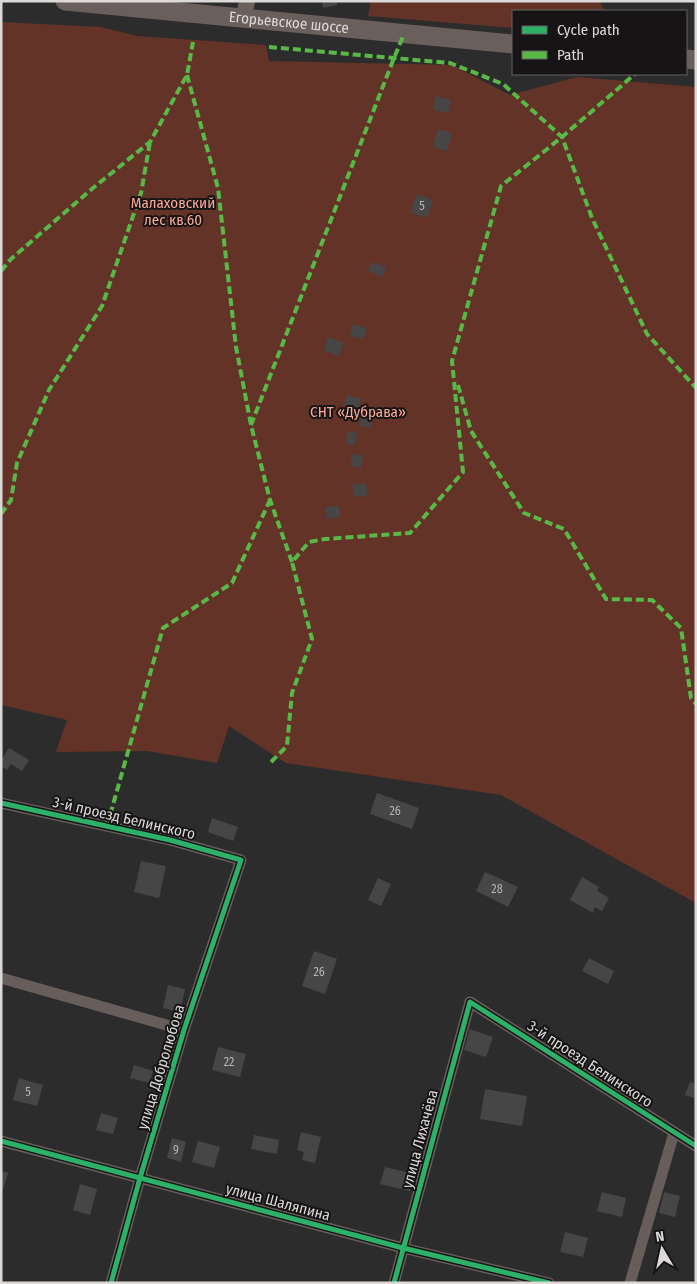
<svg xmlns="http://www.w3.org/2000/svg" width="697" height="1284" viewBox="0 0 697 1284" font-family="'Fira Sans Condensed',sans-serif">
<rect width="100%" height="100%" fill="#2d2c2c"/>
<g fill="#633328">
<polygon points="371,1 599,1 605,11 513,11 513,28 368,16"/>
<polygon points="1,22 101,27 137,36 266,45 269,61 452,65 510,95 577,77 696,87 696,903 501,795 286,763 229,726 217,763 147,751 56,752 67,720 1,705"/>
</g>
<g fill="#474646">
<polygon points="322,1 337,1 337,5 323,8"/>
<polygon points="436,96 451,100 448,113 433,110"/>
<polygon points="438,129 452,133 447,151 433,147"/>
<polygon points="417,194 433,200 427,218 410,212"/>
<polygon points="372,262 386,267 383,277 368,271"/>
<polygon points="353,324 367,328 364,339 350,336"/>
<polygon points="328,337 344,343 339,356 324,350"/>
<polygon points="347,395 361,399 358,409 344,405"/>
<polygon points="361,416 373,419 371,428 359,425"/>
<polygon points="349,431 357,433 354,446 345,443"/>
<polygon points="352,454 363,456 361,468 350,466"/>
<polygon points="366,483 368,495 354,497 352,485"/>
<polygon points="339,506 340,517 327,519 325,507"/>
<polygon points="9,748 29,760 22,771 11,764 7,770 1,766 1,760"/>
<polygon points="377,793 419,808 412,829 370,814"/>
<polygon points="212,818 238,827 233,841 208,832"/>
<polygon points="141,861 166,866 159,898 134,892"/>
<polygon points="485,872 518,887 508,907 476,891"/>
<polygon points="582,877 599,887 597,891 609,898 602,911 595,907 593,913 570,900"/>
<polygon points="378,878 391,884 381,906 368,900"/>
<polygon points="314,951 337,959 325,994 302,986"/>
<polygon points="589,958 614,971 608,984 582,971"/>
<polygon points="168,985 185,989 180,1012 163,1008"/>
<polygon points="470,1029 493,1037 486,1057 464,1050"/>
<polygon points="218,1047 246,1054 240,1077 212,1070"/>
<polygon points="134,1065 153,1071 149,1083 130,1078"/>
<polygon points="19,1078 43,1085 37,1106 13,1100"/>
<polygon points="690,1082 696,1084 696,1099 685,1095"/>
<polygon points="485,1089 527,1096 522,1126 480,1119"/>
<polygon points="101,1113 118,1118 113,1134 96,1130"/>
<polygon points="301,1132 321,1137 315,1163 302,1160 304,1152 297,1150"/>
<polygon points="254,1135 279,1140 277,1154 251,1149"/>
<polygon points="172,1138 186,1142 181,1162 167,1158"/>
<polygon points="198,1141 220,1147 214,1168 192,1162"/>
<polygon points="385,1167 414,1174 410,1191 380,1184"/>
<polygon points="1,1171 8,1173 2,1193 1,1193"/>
<polygon points="80,1184 97,1189 90,1215 73,1210"/>
<polygon points="602,1192 626,1198 622,1217 597,1211"/>
<polygon points="664,1192 680,1196 675,1217 659,1213"/>
<polygon points="565,1232 588,1238 583,1257 560,1252"/>
</g>
<g fill="none" stroke-linecap="round" stroke-linejoin="round">
<g stroke="#675e5c" stroke-width="11">
<polyline points="1,803 170,840 241,860 184,1030 140,1178 111,1283"/>
<polyline points="1,978 184,1030"/>
<polyline points="1,1141 403,1248 549,1283"/>
<polyline points="394,1283 470,1002 696,1146"/>
<polyline points="630,1283 674,1133"/>
</g>
<polyline stroke="#6d615e" stroke-width="16" points="244,17 247,1"/>
<g stroke="#6a5f5c" stroke-width="19">
<path id="s1" d="M 65,1 L 513,44"/>
<polyline points="686,59 696,60"/>
</g>
<g stroke="#58b947" stroke-width="4" stroke-dasharray="8 4" stroke-linecap="butt">
<polyline points="269,47 450,63 503,84 562,137 592,218 647,334 696,388"/>
<polyline points="187,75 218,188 236,347 251,425 270,500 292,562"/>
<polyline points="1,271 11,259 93,188 150,142 187,75 193,42"/>
<polyline points="458,385 471,431 524,513 564,529 606,599 652,600 681,628 691,698 696,704"/>
<polyline points="251,425 394,58 404,34"/>
<polyline points="1,514 11,500 17,463 49,390 102,306 141,193 150,142"/>
<polyline points="271,762 287,746 292,693 312,639 292,562 309,542 325,539 410,533 463,472 452,361 501,186 562,137 635,74"/>
<polyline points="107,826 163,628 232,583 270,500"/>
</g>
<g stroke="#161414" stroke-width="8">
<g id="cycleway">
<polyline points="1,803 170,840 241,860 184,1030 140,1178 111,1283"/>
<polyline points="1,1141 403,1248 549,1283"/>
<polyline points="394,1283 470,1002 696,1146"/>
</g>
</g>
<use href="#cycleway" stroke="#2db169" stroke-width="5"/>
</g>
<g text-anchor="middle" stroke-width="4" stroke-linejoin="round" paint-order="stroke">
<g font-size="12" fill="#b7b5b4">
<text x="422" y="210">5</text>
<text x="395" y="815">26</text>
<text x="497" y="893">28</text>
<text x="319" y="976">26</text>
<text x="229" y="1066">22</text>
<text x="28" y="1096">5</text>
<text x="176" y="1154">9</text>
</g>
<g font-size="15" fill="#dcdad9" stroke="#161414">
<text dy="5" stroke="none"><textPath href="#s1" startOffset="225">Егорьевское шоссе</textPath></text>
<text transform="translate(124 818) rotate(13)" y="5">3-й проезд Белинского</text>
<text transform="translate(590 1064) rotate(33)" y="5">3-й проезд Белинского</text>
<text transform="translate(161 1067) rotate(-73)" y="5">улица Добролюбова</text>
<text transform="translate(420 1139) rotate(-75)" y="5">улица Лихачёва</text>
<text transform="translate(278 1202) rotate(15)" y="5">улица Шаляпина</text>
</g>
<g font-size="15" fill="#fca994" stroke="#161414">
<text x="173" y="208">Малаховский<tspan x="173" dy="17">лес кв.60</tspan></text>
<text x="358" y="417">СНТ «Дубрава»</text>
</g>
</g>
<rect width="697" height="1284" fill="none" stroke="#dcdad9" stroke-width="5"/>
<rect x="512" y="10" width="175" height="65" fill="#161414" stroke="#656363"/>
<rect x="522" y="26" width="25" height="8" fill="#2db169" stroke="#656363"/>
<text x="557" y="35" font-size="15" fill="#dcdad9">Cycle path</text>
<rect x="522" y="51" width="25" height="8" fill="#58b947" stroke="#656363"/>
<text x="557" y="60" font-size="15" fill="#dcdad9">Path</text>
<g transform="translate(662 1249) rotate(351)" stroke="#161414" stroke-width="4" paint-order="stroke">
<path d="M0-4L9 19L0 12L-9 19Z" fill="#dcdad9"/>
<text y="-8" font-size="14" font-weight="bold" text-anchor="middle" fill="#dcdad9">N</text>
</g>
</svg>
